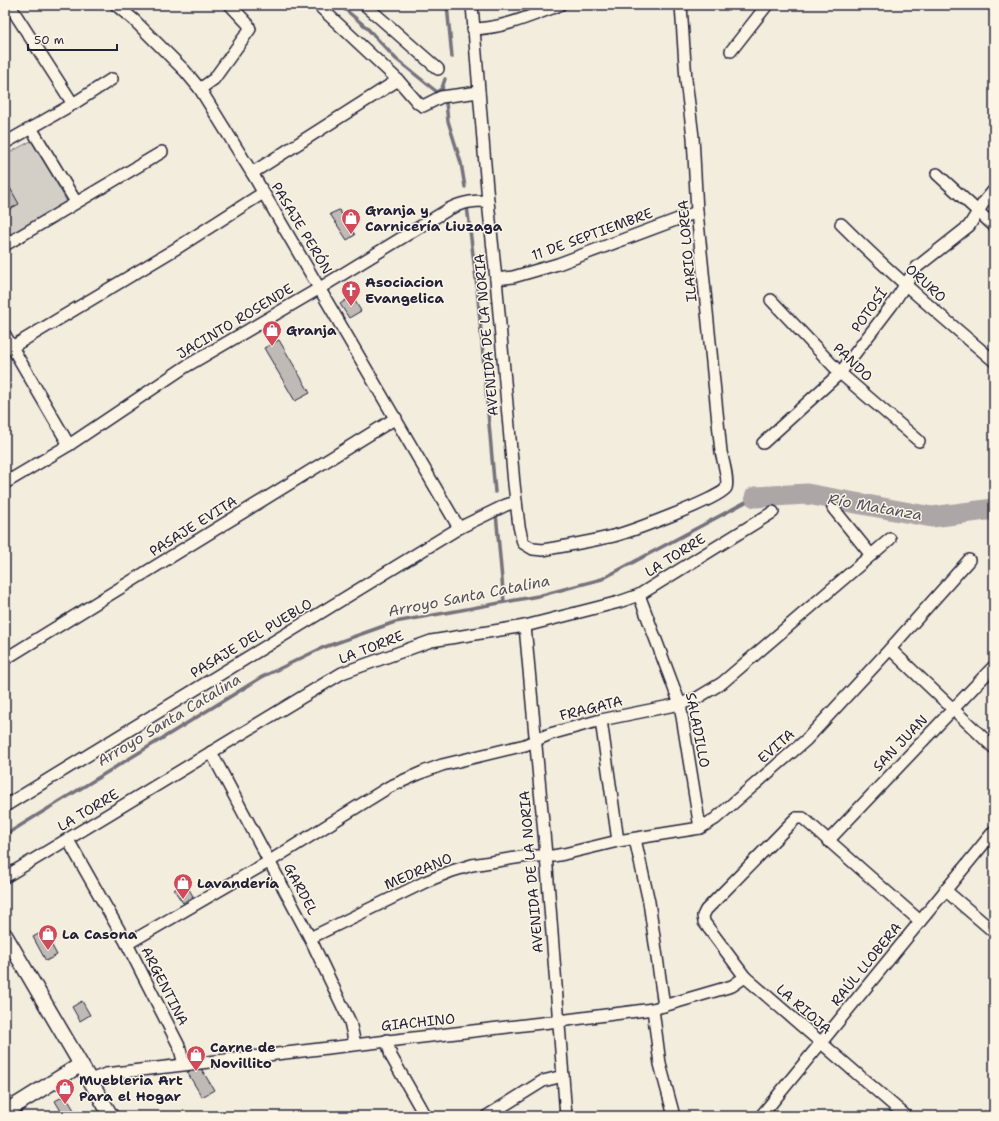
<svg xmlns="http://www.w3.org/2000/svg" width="999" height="1121" viewBox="0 0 999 1121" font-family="'Shantell Sans',sans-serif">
<rect width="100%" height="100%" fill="#f3edde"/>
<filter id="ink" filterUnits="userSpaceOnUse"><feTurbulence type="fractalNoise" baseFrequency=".025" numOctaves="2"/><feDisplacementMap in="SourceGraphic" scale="8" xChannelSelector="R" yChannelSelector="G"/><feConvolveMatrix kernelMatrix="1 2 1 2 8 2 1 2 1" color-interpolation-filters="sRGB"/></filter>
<g filter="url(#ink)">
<polygon fill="#d4cfc6" stroke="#7b7880" points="33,140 67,202 5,241 5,155"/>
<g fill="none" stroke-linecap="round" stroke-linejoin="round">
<g stroke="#75727b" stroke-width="3.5">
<polyline points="340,5 366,27 396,59 437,92 442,88 443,92"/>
<polyline points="447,5 452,57"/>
<polyline points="442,88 445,79"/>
<polyline points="446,103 448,121 461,163 465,187"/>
<polyline points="467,206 477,287 495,492"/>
<polyline points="496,513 504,602"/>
<polyline points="5,835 262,677 322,648 395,622 538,596 602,579 755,497"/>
</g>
<polyline stroke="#aca7a6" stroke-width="21" points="755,497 807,494 932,517 994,509"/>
</g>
<g fill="#bfbab6" stroke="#22223b">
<polygon points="5,179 19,204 8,210 5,204"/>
<polygon points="339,210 355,235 347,240 330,214"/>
<polygon points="352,296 361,311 349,318 340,304"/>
<polygon points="279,340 310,393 295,401 264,348"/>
<polygon points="185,883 193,896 183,903 174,890"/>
<polygon points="44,931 57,955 46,961 33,937"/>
<polygon points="82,1001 90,1015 80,1021 72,1007"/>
<polygon points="202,1070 214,1090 202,1097 187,1072"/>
<polygon points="62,1097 68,1100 74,1110 64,1116 55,1101"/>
</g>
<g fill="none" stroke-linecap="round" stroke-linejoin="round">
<g stroke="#22223b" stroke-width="14">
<g id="minor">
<polyline points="116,5 134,20 185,71 200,89 252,173 459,528"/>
<polyline points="318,5 398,80 418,103 423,106 441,97 479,92"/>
<polyline points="365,5 438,69"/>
<path d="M 472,5 L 488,201 L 496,279 L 514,484 L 519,526 L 523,543 L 533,549 L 543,550 C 565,546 587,542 609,537 C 625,534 722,498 726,488 C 729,481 723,460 721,452 L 697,212 L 693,137 L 686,80 L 681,5"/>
<polyline points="12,9 73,104"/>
<path d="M 473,29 C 505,28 530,16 560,5"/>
<polyline points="731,51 767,5"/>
<polyline points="200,89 214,79 250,29 248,24 230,5"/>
<polyline points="31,128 76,202"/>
<polyline points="5,143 73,104 112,79"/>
<polyline points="252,173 398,80"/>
<polyline points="937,174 994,226"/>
<path d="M 841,224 C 890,273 942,317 994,361"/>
<polyline points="5,245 162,152"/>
<polyline points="496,279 513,277 558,264 697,212"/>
<polyline points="771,300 840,373 919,441"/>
<polyline points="5,335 69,445"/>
<polyline points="12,347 177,248 263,193"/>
<polyline points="763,443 840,373 892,305 917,267 969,226 984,202 994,190"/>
<path d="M 5,483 L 69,445 L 185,367 L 320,288 L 449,209 C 462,202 473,201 488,201"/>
<polyline points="833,508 871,555"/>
<polyline points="639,595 680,704 700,828"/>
<polyline points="525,626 546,855 566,1116"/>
<polyline points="890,649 994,748"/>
<polyline points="5,659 396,418"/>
<polyline points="601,720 618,841"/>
<polyline points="211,752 310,938 350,1022 355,1044"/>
<polyline points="5,806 459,528 506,505 516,502"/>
<polyline points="635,839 649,902 664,1006"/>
<polyline points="68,840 127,944 179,1046 184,1064"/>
<polyline points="828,841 994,666"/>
<polyline points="5,877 342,673 431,641 525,626 619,602 639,595 773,512"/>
<polyline points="945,890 994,932"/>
<polyline points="310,938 425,882 452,871 472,865 528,856 553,856 564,854 618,841 700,828 715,819 806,740 890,649 969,560"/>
<polyline points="127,944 270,861 389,787 423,772 442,765 525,745 550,734 601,720 680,704 697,698 722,683 890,539"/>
<polyline points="653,1009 660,1064 674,1116"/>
<polyline points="387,1040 391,1056 425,1116"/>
<polyline points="90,1080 106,1074 559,1021 653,1009 732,986 745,977"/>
<polyline points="487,1116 543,1081 563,1076"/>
<polyline points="761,1116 994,831"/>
<polyline points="906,1116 745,977 704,922 703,916 706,910 796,818 803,818 920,921"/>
</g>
</g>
<g stroke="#22223b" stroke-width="17">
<g id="tertiary">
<polyline points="5,935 111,1116"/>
<polyline points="5,1112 80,1065"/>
</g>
</g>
<use href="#minor" stroke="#fcf5e5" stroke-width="11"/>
<use href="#tertiary" stroke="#fcf5e5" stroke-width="14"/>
</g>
</g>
<defs>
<g id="shop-pin" transform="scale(1)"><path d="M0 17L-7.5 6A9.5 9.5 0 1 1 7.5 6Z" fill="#d1495b" stroke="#fcf5e5"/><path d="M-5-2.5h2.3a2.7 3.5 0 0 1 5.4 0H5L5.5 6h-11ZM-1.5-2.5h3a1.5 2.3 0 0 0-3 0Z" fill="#fff"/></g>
<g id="church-pin" transform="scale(1)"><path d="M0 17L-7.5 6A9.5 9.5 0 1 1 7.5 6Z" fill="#d1495b" stroke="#fcf5e5"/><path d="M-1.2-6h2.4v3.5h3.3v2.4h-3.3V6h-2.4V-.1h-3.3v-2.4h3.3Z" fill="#fff"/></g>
</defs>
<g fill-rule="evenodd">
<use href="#shop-pin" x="351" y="218"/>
<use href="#church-pin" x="351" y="290"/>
<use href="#shop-pin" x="272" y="330"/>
<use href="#shop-pin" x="183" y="883"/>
<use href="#shop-pin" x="48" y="934"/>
<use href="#shop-pin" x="196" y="1055"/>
<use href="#shop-pin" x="65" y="1088"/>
</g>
<g text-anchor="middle" stroke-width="3" stroke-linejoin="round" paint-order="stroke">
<g font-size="14" font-weight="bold" fill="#22223b" stroke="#fcf5e5" text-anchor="start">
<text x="365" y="215">Granja y<tspan x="365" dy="16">Carnicería Liuzaga</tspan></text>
<text x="365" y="287">Asociacion<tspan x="365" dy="16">Evangelica</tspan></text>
<text x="286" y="335">Granja</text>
<text x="197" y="888">Lavandería</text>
<text x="62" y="939">La Casona</text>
<text x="210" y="1052">Carne de<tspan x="210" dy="16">Novillito</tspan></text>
<text x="79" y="1085">Muebleria Art<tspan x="79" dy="16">Para el Hogar</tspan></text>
</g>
<g font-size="14" fill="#22223b" stroke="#fcf5e5">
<text transform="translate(302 228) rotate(59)" y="5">PASAJE PERÓN</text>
<text transform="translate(592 234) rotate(-20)" y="5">11 DE SEPTIEMBRE</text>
<text transform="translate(687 251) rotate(-95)" y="5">ILARIO LOREA</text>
<text transform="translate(926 283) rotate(42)" y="5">ORURO</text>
<text transform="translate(869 310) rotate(-54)" y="5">POTOSÍ</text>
<text transform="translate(235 321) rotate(-31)" y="5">JACINTO ROSENDE</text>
<text transform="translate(486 335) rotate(-95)" y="5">AVENIDA DE LA NORIA</text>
<text transform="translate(853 362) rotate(44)" y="5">PANDO</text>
<text transform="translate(193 526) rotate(-32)" y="5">PASAJE EVITA</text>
<text transform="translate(675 555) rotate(-32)" y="5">LA TORRE</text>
<text transform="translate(251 638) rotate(-31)" y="5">PASAJE DEL PUEBLO</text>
<text transform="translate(371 647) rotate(-21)" y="5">LA TORRE</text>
<text transform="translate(591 708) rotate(-14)" y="5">FRAGATA</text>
<text transform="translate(698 730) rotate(79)" y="5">SALADILLO</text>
<text transform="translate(900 743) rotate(-46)" y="5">SAN JUAN</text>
<text transform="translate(776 746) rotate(-41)" y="5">EVITA</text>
<text transform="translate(88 810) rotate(-31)" y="5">LA TORRE</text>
<text transform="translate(418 871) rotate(-23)" y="5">MEDRANO</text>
<text transform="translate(531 872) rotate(-95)" y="5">AVENIDA DE LA NORIA</text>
<text transform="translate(301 889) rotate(62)" y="5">GARDEL</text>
<text transform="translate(866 964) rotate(-51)" y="5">RAÚL LLOBERA</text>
<text transform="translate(165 986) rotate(63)" y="5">ARGENTINA</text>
<text transform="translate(804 1009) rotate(41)" y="5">LA RIOJA</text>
<text transform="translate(418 1022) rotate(-6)" y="5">GIACHINO</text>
</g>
<g font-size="15" font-style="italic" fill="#525160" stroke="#fcf5e5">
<text transform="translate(875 507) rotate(10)" y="5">Río Matanza</text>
<text transform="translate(469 596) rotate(-11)" y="5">Arroyo Santa Catalina</text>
<text transform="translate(169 720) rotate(-31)" y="5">Arroyo Santa Catalina</text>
</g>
</g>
<rect width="999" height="1121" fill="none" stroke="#fcf5e5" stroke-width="20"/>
<rect x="10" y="10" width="979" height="1101" fill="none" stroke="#22223b" stroke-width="1.5" filter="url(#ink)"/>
<path d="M28 44v6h89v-6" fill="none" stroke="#22223b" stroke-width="2"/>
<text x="34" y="44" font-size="12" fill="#22223b" stroke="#fcf5e5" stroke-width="3" paint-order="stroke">50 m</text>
</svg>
